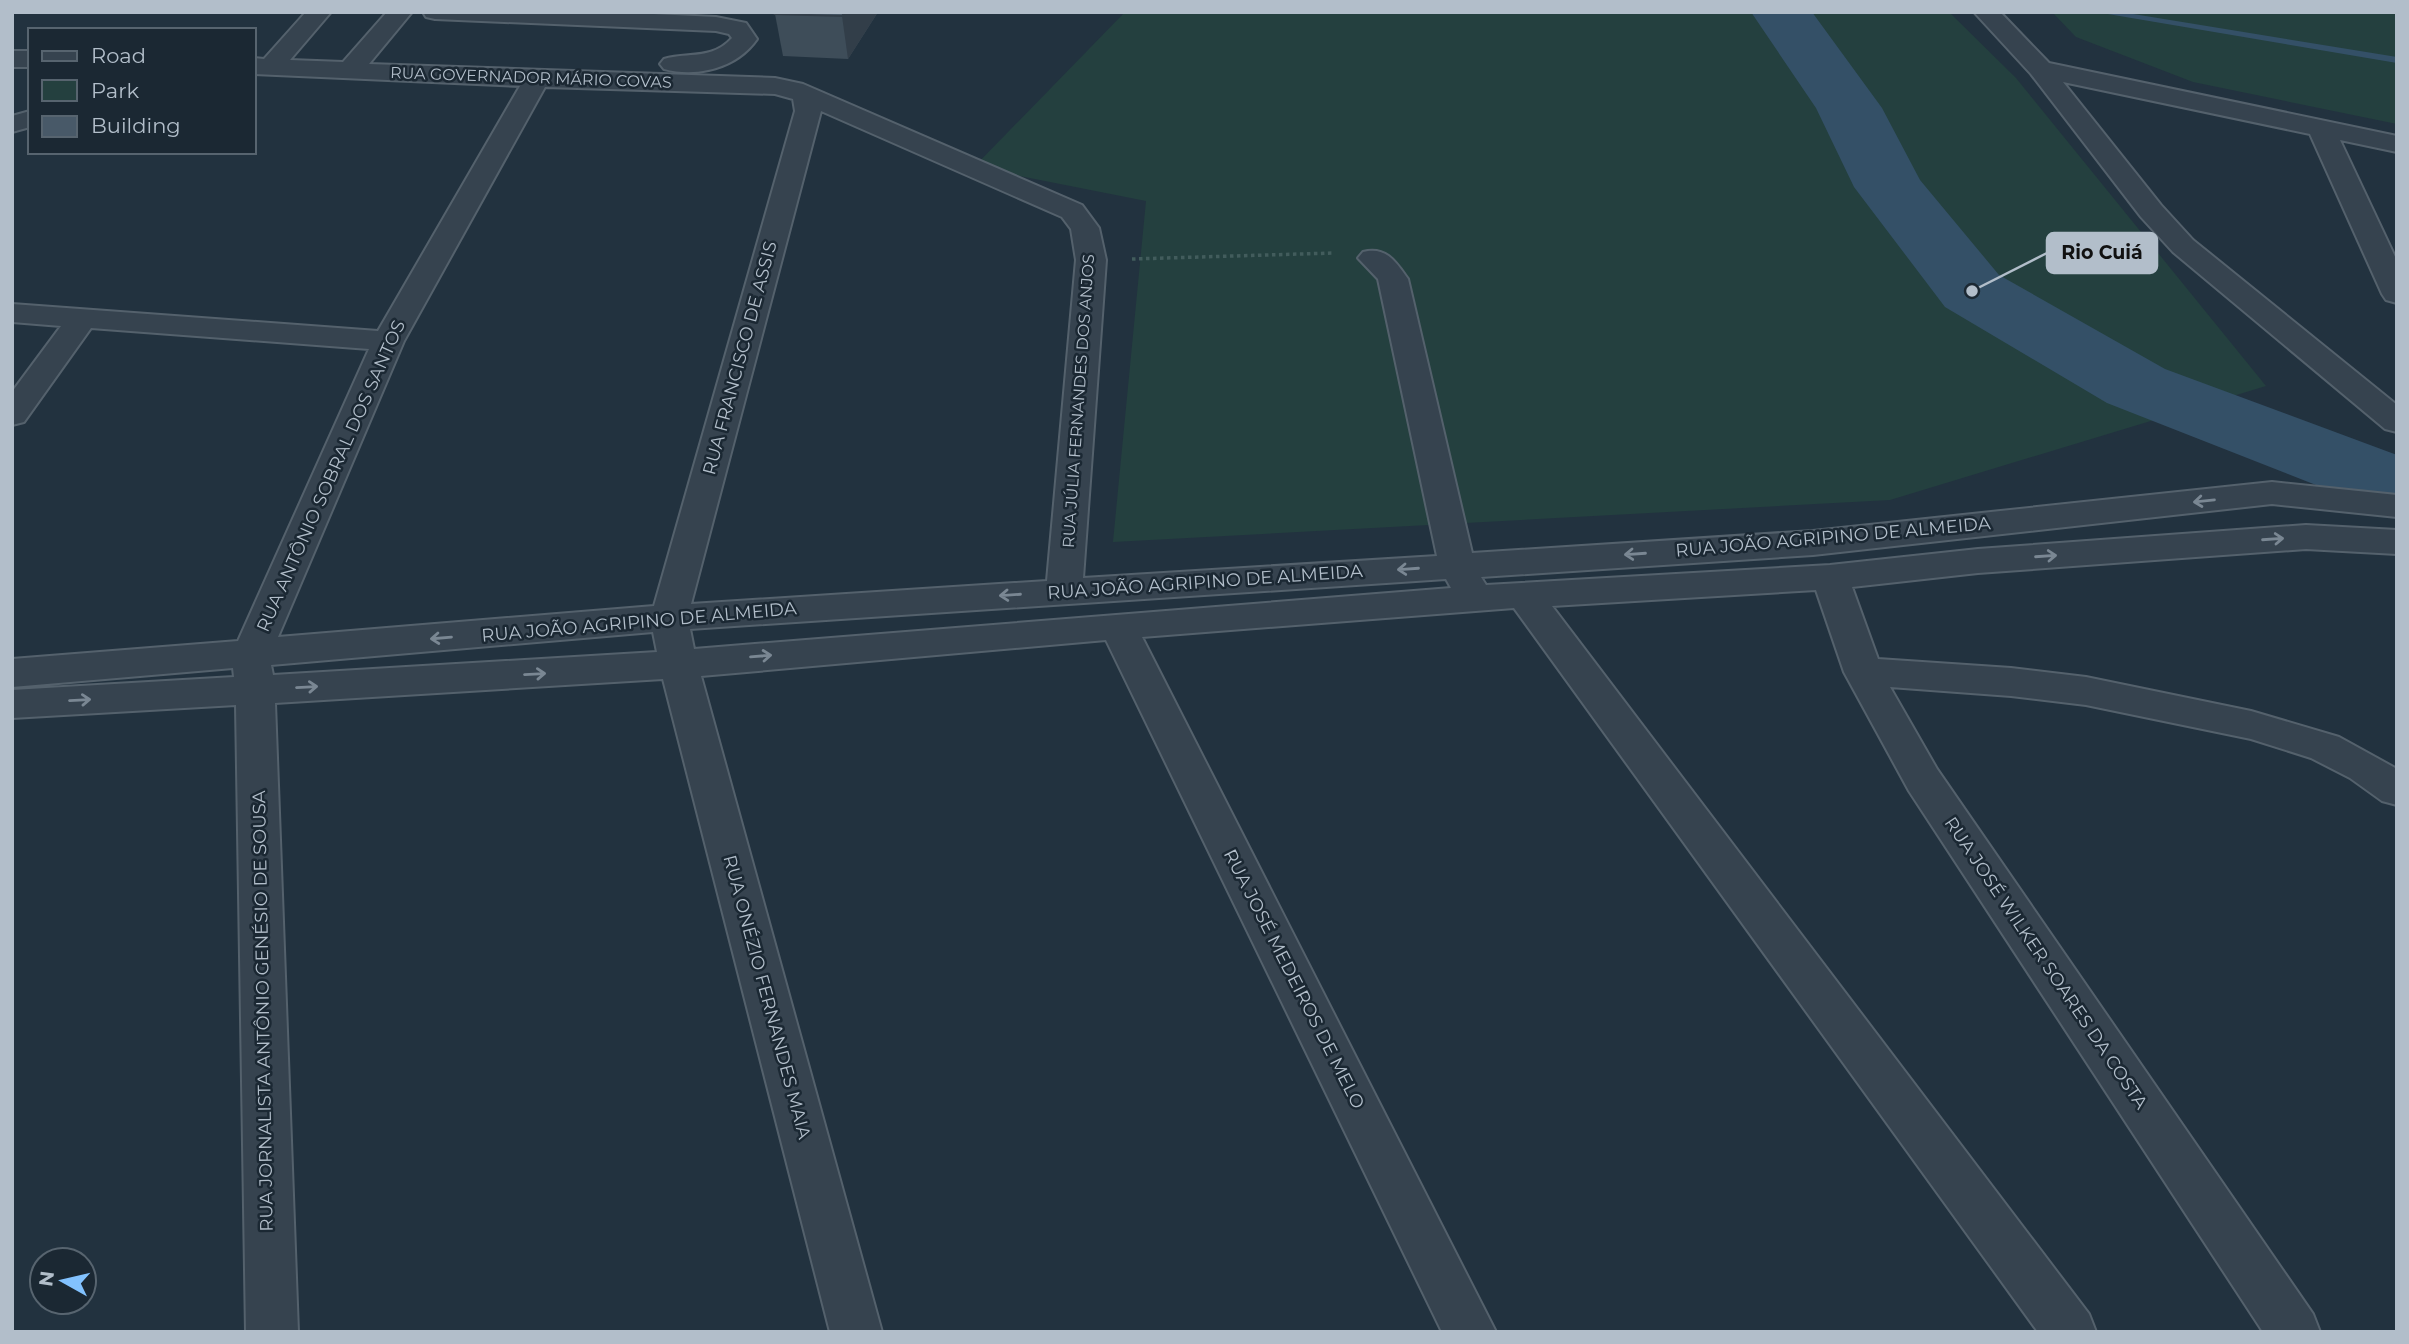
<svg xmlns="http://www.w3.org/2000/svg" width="2409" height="1344" viewBox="0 0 2409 1344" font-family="Montserrat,sans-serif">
<rect width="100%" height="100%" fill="#22323f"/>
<g fill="#24403f">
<polygon points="1125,12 1949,12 2016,78 2266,386 1890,500 1113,542 1146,201 974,167"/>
<polygon points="2052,12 2397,12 2397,124 2193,82 2076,37"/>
</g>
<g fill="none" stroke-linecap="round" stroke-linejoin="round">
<polygon fill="#345067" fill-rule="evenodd" points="2096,12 2121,12 2397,57 2397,63"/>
<polygon fill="#345067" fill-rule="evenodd" points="1751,12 1812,12 1882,108 1920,180 1999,275 2165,369 2397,455 2397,513 2367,505 2107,403 1945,307 1854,187 1816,108"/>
<g stroke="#54616c" stroke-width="4">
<g id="minor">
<path d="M 306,12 L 331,12 L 290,60 L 343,62 L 387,12 L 412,12 L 369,64 L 775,78 L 803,84 L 1082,205 L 1099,228 L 1106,260 L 1083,578 L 1437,556 L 1378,279 L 1358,258 L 1363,252 C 1386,246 1396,262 1408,279 L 1472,553 L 1813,531 L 2272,482 L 2397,495 L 2397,517 L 2272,504 L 1813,555 L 1481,577 L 1486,585 L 1830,565 L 1978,549 L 2306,525 L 2397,530 L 2397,554 L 2306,549 L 1978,573 L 1852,587 L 1878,659 L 2011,668 L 2086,677 L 2251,711 L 2339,737 L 2397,769 L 2397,805 L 2382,801 L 2350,778 L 2311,758 L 2251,739 L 2086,705 L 2011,696 L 1890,687 L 1937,769 L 2313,1314 L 2320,1332 L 2263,1332 L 1909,791 L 1844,672 L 1816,590 L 1552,606 L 2089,1314 L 2096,1332 L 2038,1332 L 1514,608 L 1142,637 L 1496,1332 L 1442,1332 L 1106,640 L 701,676 L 882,1332 L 830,1332 L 663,679 L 275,703 L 298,1332 L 246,1332 L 236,705 L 12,718 L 12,690 L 234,677 L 233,668 L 12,687 L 12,659 L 238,641 L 369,349 L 91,328 L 24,422 L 12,425 L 12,392 L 61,326 L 12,322 L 12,304 L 378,331 L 520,86 L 254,74 L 254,58 L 264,59 ZM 545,87 L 775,94 L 793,99 L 795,111 L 654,606 L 278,637 L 404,341 ZM 821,111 L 1062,217 L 1071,229 L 1076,260 L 1047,581 L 691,604 ZM 1446,579 L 1451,588 L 694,649 L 690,629 ZM 653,632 L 657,652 L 273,675 L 271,665 Z"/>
<path d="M 423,12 L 612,12 L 716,17 L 746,23 L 757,39 C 737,68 697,78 664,69 L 660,64 L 664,59 C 689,52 712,60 732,38 L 729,34 L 716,31 L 435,19 L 426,17 Z"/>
<polygon points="1974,12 2000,12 2049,63 2397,136 2397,152 2340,140 2397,261 2397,303 2386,300 2382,294 2310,134 2063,82 2161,205 2193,240 2397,405 2397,432 2385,429 2173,252 2141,217 2031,74"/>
<rect x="12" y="51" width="18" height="16"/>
<polygon points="30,111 30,127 12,132 12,116"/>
</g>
</g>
<polyline stroke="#425c5c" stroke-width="3.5" stroke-dasharray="3.5 3.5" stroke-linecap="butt" points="1132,259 1334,253"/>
<use href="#minor" fill="#36434f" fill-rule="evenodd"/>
</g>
<polygon fill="#3e4d59" points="878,12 848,59 783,56 775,14"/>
<polygon fill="#323e49" points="845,12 878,12 848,59 842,16"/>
<polygon fill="#485968" stroke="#323e49" stroke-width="2" points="776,12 845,12 842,16 775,14"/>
<defs><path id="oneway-shaft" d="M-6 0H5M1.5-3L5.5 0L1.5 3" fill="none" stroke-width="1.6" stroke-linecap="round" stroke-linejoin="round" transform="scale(1.75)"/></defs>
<g stroke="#7a8793">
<use href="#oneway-shaft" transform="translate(2204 501) rotate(174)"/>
<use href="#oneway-shaft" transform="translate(2273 539) rotate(-4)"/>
<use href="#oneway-shaft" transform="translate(1635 554) rotate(176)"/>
<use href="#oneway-shaft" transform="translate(2046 556) rotate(-4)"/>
<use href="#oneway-shaft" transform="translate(1408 569) rotate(176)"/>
<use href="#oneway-shaft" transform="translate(1010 595) rotate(176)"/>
<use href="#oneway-shaft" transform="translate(441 638) rotate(175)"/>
<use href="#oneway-shaft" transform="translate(761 656) rotate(-5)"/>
<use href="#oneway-shaft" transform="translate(535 674) rotate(-3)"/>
<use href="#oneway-shaft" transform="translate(307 687) rotate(-3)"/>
<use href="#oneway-shaft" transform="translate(80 700) rotate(-3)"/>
</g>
<g text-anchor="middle" stroke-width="5" stroke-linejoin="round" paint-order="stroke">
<g font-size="16" fill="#b2beca" stroke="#1b2833">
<text transform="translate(531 77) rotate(2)" y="6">RUA GOVERNADOR MÁRIO COVAS</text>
<text transform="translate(1078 401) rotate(-86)" y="6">RUA JÚLIA FERNANDES DOS ANJOS</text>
</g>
<g font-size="18" fill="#b2beca" stroke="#1b2833">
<text transform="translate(740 358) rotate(-75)" y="6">RUA FRANCISCO DE ASSIS</text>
<text transform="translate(331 476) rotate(-66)" y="6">RUA ANTÔNIO SOBRAL DOS SANTOS</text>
<text transform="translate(1833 537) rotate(-5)" y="6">RUA JOÃO AGRIPINO DE ALMEIDA</text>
<text transform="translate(1205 582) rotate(-4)" y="6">RUA JOÃO AGRIPINO DE ALMEIDA</text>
<text transform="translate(639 622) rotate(-5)" y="6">RUA JOÃO AGRIPINO DE ALMEIDA</text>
<text transform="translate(2046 963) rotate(56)" y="6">RUA JOSÉ WILKER SOARES DA COSTA</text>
<text transform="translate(1294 979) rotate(63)" y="6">RUA JOSÉ MEDEIROS DE MELO</text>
<text transform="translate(767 997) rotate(75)" y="6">RUA ONÉZIO FERNANDES MAIA</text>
<text transform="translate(263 1011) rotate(-91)" y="6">RUA JORNALISTA ANTÔNIO GENÉSIO DE SOUSA</text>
</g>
</g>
<path fill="none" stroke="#b2beca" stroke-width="2.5" d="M1972 291L2047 253"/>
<circle fill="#b2beca" stroke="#1b2833" stroke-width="2.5" cx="1972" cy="291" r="7"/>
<rect fill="#b2beca" stroke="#b2beca" stroke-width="2.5" x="2047" y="233" width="110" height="40" rx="7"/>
<g font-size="19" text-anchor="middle" font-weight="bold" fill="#111">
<text x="2102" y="259">Rio Cuiá</text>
</g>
<rect width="2409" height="1344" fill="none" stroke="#b2beca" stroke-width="28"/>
<rect x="28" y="28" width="228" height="126" fill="#1b2833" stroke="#57646f" stroke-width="2"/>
<rect x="42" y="51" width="35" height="10" fill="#36434f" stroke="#57646f" stroke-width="2"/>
<text x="91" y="63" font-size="21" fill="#b2beca">Road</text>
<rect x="42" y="80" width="35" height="21" fill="#24403f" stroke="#57646f" stroke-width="2"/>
<text x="91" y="98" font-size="21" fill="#b2beca">Park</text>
<rect x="42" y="116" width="35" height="21" fill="#485968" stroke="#57646f" stroke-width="2"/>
<text x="91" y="133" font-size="21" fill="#b2beca">Building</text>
<g transform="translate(63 1281) rotate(278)"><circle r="33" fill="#1b2833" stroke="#57646f" stroke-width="2"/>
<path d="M0-5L12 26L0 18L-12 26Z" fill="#82c2ff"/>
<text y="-10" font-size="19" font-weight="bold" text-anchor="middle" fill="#b2beca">N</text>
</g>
</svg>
